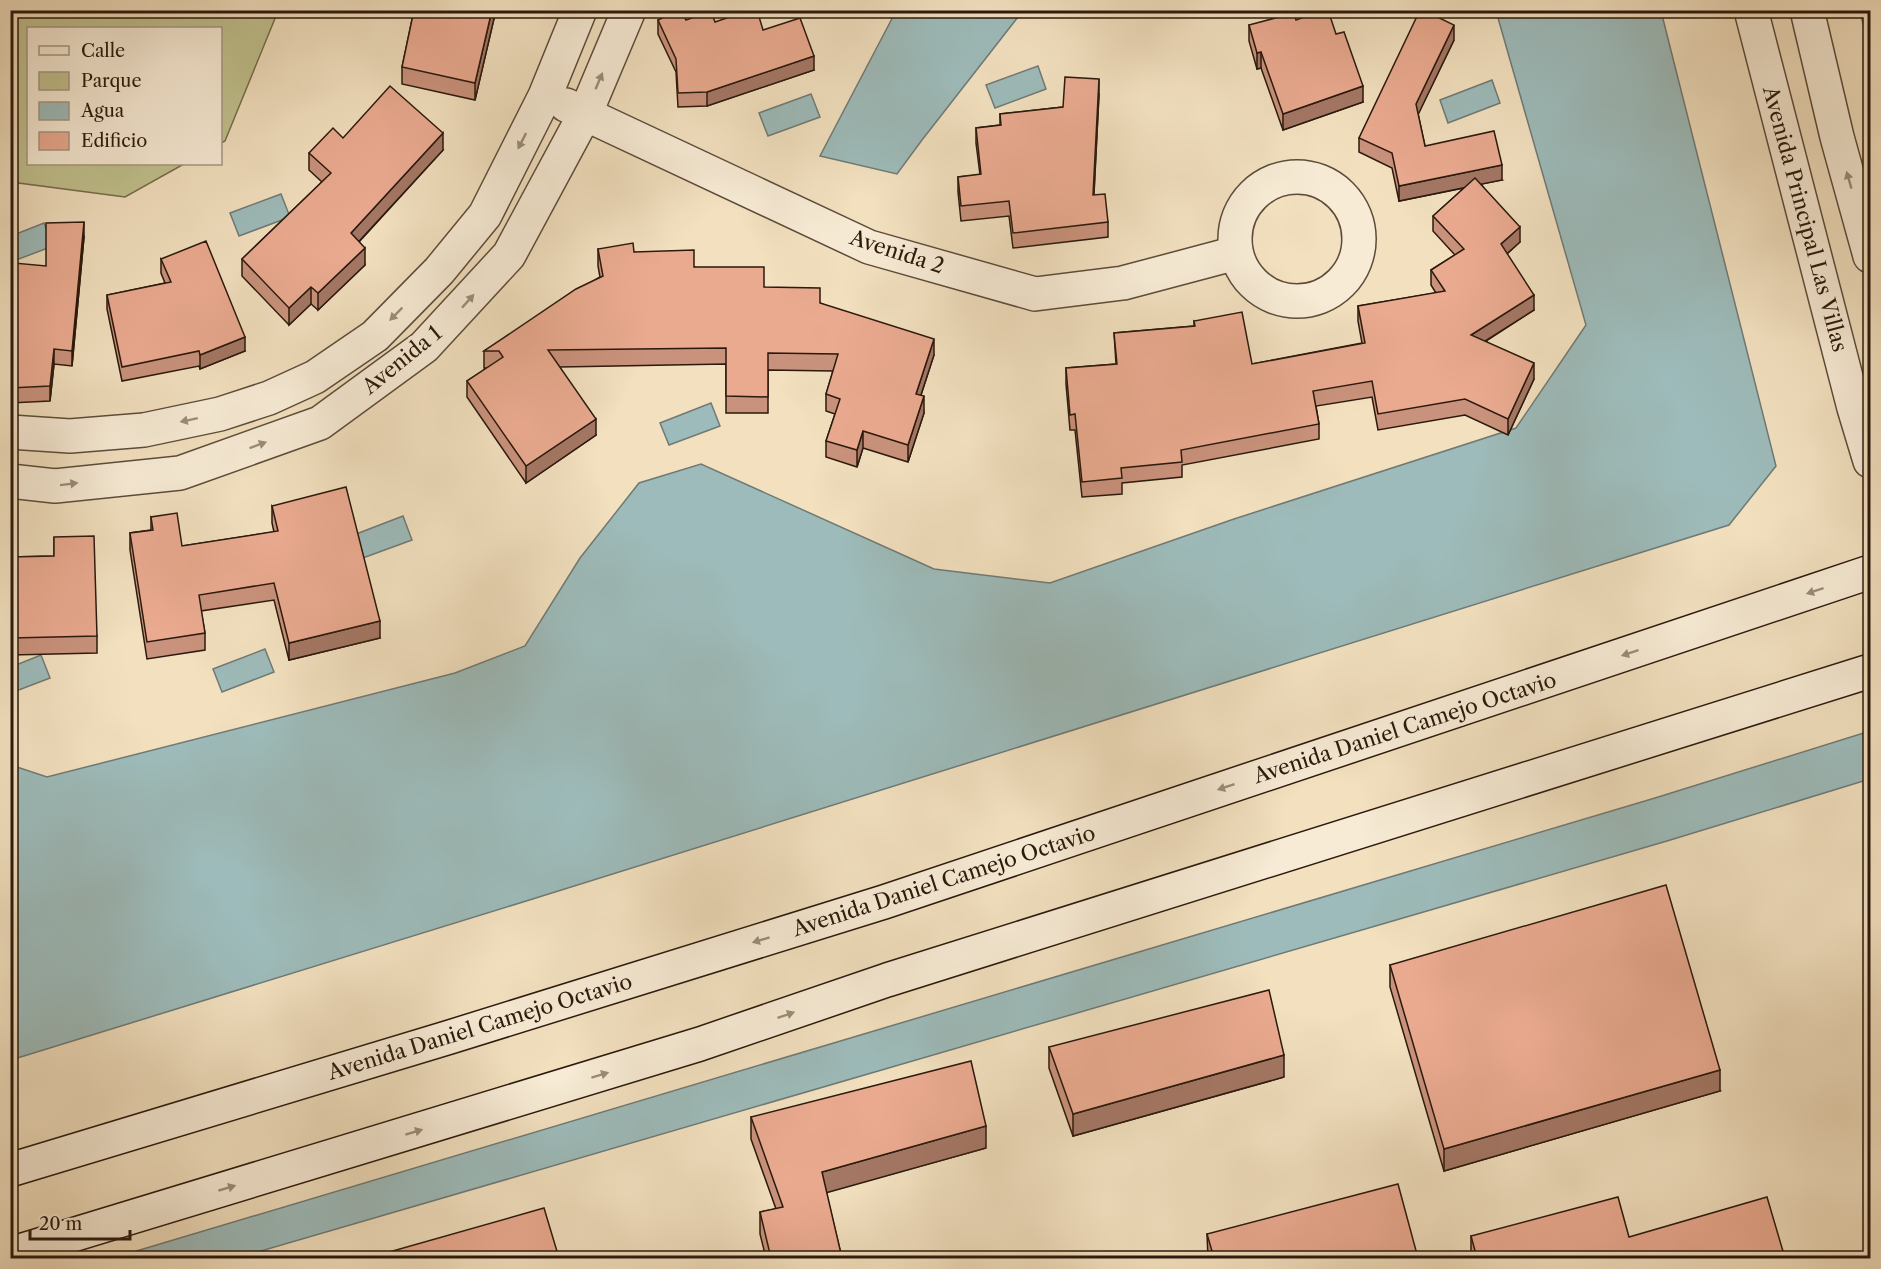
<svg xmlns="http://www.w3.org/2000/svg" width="1881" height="1269" viewBox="0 0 1881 1269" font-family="'Libre Caslon Text',serif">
<rect width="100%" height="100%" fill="#f2e0bf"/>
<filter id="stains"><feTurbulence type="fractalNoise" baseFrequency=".00333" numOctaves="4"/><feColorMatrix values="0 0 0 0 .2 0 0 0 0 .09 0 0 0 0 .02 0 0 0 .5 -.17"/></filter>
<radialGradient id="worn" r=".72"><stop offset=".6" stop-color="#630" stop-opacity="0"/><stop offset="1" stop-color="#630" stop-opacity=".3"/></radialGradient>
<polygon fill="#c0c18e" stroke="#766d4e" stroke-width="1.5" points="11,10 278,10 278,11 225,141 221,143 220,28 28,28 28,164 184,164 125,197 11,182"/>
<g fill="#9dbbba" stroke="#6f7a75" stroke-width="1.5">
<polygon points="896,11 1051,11 1018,17 922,140 897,174 820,156"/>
<polygon points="1496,11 1661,11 1776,466 1729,525 523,902 11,1060 11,765 47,777 455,673 525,646 580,558 639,483 701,464 934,569 1050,583 1234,519 1516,428 1586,325"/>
<polygon points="1860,11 1870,11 1870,54"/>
<polygon points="1038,66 1046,89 995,108 986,85"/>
<polygon points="1492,80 1500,103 1448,123 1440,100"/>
<polygon points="811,94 820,117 768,136 759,113"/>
<polygon points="281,194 290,217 239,236 230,213"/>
<polygon points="44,223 53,246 11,262 11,236"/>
<polygon points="711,403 720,426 669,445 660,423"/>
<polygon points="403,516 412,540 360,559 351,536"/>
<polygon points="265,649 274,672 222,692 213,669"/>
<polygon points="41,655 50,678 11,693 11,667"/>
<polygon points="1870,731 1870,779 1667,841 237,1258 113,1258 1655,798"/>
</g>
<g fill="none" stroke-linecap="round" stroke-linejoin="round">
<g stroke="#5d4b3a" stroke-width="36">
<g id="minor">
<polyline points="1751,10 1854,408 1870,461"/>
<polyline points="1807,10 1837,137 1870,256"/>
<polyline points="566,105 869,247 1035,294 1123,283 1236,253"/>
<circle cx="1297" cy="239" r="62"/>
<polyline points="10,432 70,436 144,430 220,414 269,398 315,377 375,336 439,271 485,215 545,96 580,10"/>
<polyline points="10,481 55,486 180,473 320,423 424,347 509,255 586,112 629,10"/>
</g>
</g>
<g stroke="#2b190d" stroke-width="36">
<g id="secondary">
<polyline points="10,1170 450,1037 884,902 1870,572"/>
<polyline points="10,1254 700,1044 887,980 1870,671"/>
</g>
</g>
<use href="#minor" stroke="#f7ebd5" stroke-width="33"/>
<use href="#secondary" stroke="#f7ebd5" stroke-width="33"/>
</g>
<g fill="#c9927c" stroke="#2b190d" stroke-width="1.5">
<polygon points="414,10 496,10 475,100 402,84 402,67"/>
<polygon points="658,20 686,20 715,22 763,30 814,70 707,106 678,107 676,72 658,34"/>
<polygon points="1296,20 1336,34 1363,102 1283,130 1261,68 1257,69 1249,41 1249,25"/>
<polygon points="1454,40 1418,114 1425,146 1502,180 1481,184 1520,242 1507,254 1534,310 1486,341 1534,379 1508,435 1465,415 1378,430 1372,397 1316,406 1319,424 1319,439 1182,465 1182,477 1122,483 1122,494 1082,497 1075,430 1070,430 1066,384 1066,368 1116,364 1114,333 1194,326 1194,321 1252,364 1362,343 1358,321 1358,306 1436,293 1431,285 1431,270 1455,255 1433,231 1433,216 1464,188 1399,201 1392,168 1359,152 1359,138"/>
<polygon points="1099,94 1094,195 1108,222 1108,237 1013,248 1009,216 961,221 958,192 958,177 980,175 976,143 976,128 1000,125 1000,114 1063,107"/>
<polygon points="343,138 443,150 359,242 365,265 318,310 311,304 289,325 242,276 242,259 322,182 309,170 309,153"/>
<polygon points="84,237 72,366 54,364 50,401 10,403 10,301 46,266"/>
<polygon points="598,249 634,252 694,267 820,303 934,355 921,395 924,413 908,462 863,448 857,467 826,457 826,441 835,414 826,411 826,394 833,371 768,370 768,413 726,413 726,364 560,367 596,435 526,483 467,397 467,381 487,368 484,368 484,351 600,277 598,266"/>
<polygon points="161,259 245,351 200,369 199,366 122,381 107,309 107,295 165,283 161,273"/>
<polygon points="272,506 380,638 289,660 274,600 201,611 205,633 205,650 147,659 130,550 130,533 151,530 151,517 182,546 274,532 272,523"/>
<polygon points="54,537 97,636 97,653 11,655 10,557 54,556"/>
<polygon points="1390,965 1720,1091 1444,1171 1390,987"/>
<polygon points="1049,1047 1284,1077 1073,1136 1049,1068"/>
<polygon points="751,1117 986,1148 826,1192 842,1258 766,1258 760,1234 760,1212 776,1209 751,1139"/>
<polygon points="1207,1234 1418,1258 1208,1258"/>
<polygon points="1471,1236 1629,1237 1785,1258 1471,1258"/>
</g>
<g fill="#a47765" stroke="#2b190d" stroke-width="1.5">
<polygon points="492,10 496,10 475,100 475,83"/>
<polygon points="1454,25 1454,40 1416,119 1416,104"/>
<polygon points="1261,52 1261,68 1257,69 1257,53"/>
<polygon points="814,56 814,70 707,106 707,92"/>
<polygon points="1099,79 1099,94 1093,210 1093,195"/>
<polygon points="1363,86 1363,102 1283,130 1283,114"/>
<polygon points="443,133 443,150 351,250 351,233"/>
<polygon points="1502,165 1502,180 1399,201 1399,186"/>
<polygon points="84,222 84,237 72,366 72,351"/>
<polygon points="1520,227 1520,242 1501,259 1501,244"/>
<polygon points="365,248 365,265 318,310 318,293"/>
<polygon points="311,287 311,304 289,325 289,308"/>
<polygon points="1534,295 1534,310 1471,350 1471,335"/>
<polygon points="245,337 245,351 200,369 200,355"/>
<polygon points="934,339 934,355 916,410 916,394"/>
<polygon points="54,349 54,364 50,401 50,386"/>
<polygon points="1534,363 1534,379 1508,435 1508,419"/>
<polygon points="924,396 924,413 908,462 908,445"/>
<polygon points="596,419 596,435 526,483 526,466"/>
<polygon points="863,431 863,448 857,467 857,450"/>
<polygon points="380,621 380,638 289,660 289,643"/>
<polygon points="1284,1055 1284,1077 1073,1136 1073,1114"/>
<polygon points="1720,1070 1720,1091 1444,1171 1444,1149"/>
<polygon points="986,1126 986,1148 822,1194 822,1172"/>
</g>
<g fill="#eaaa90" stroke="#2b190d" stroke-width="1.5">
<polygon points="414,10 492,10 475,83 402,67"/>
<polygon points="679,10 681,10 686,20 711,11 715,22 750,10 757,10 763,30 800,18 814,56 707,92 678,93 676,59 658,20"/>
<polygon points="1324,10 1328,10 1336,34 1344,32 1363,86 1283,114 1261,52 1257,53 1249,25 1294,13 1296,20"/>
<polygon points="1420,10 1423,10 1454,25 1416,104 1425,146 1494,131 1502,165 1399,186 1392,153 1359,138"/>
<polygon points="1065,77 1099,79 1093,195 1105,194 1108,222 1013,233 1009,201 961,206 958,177 981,174 976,128 1001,125 1000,114 1063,107"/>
<polygon points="390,86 443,133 351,233 365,248 318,293 311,287 289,308 242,259 331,173 309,153 333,128 343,138"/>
<polygon points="1475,178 1520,227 1501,244 1534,295 1471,335 1534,363 1508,419 1465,399 1378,414 1372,381 1313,391 1319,424 1181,450 1182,462 1121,468 1122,478 1082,482 1075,414 1070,415 1066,368 1117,364 1114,333 1195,326 1194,321 1242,312 1252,364 1365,343 1358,306 1445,291 1431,270 1464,249 1433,216"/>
<polygon points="84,222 72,351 54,349 50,386 10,388 10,301 14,263 46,266 46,223"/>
<polygon points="206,241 245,337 200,355 199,351 122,367 107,295 171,282 161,259"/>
<polygon points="633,243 634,252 694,250 694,267 764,267 764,287 820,288 820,303 934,339 916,394 924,396 908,445 863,431 857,450 826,441 840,399 826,394 838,354 768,353 768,397 726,396 726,348 548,350 596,419 526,466 467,381 503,357 499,351 484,351 576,289 603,276 598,249"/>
<polygon points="346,487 380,621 289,643 274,583 199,595 205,633 147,642 130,533 153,530 151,517 177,513 182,546 278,531 272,506"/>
<polygon points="94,536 97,636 11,638 10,557 54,556 54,537"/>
<polygon points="1666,885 1720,1070 1444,1149 1390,965"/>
<polygon points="1269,990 1284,1055 1073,1114 1049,1047"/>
<polygon points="971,1061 986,1126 822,1172 842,1258 771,1258 760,1212 783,1207 751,1117"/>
<polygon points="1398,1184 1418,1258 1214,1258 1207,1234"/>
<polygon points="1618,1197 1629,1237 1767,1197 1785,1258 1477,1258 1471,1236"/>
<polygon points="544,1208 559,1258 368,1258"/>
</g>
<defs><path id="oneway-solid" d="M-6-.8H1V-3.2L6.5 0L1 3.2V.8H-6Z" transform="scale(1.5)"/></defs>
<g fill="#9b8c7b">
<use href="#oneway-solid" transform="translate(599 81) rotate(-67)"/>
<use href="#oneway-solid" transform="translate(522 141) rotate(117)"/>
<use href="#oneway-solid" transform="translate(1849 180) rotate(-106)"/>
<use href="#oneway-solid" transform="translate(468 301) rotate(-48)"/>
<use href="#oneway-solid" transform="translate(396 314) rotate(135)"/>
<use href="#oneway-solid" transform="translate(189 420) rotate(168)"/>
<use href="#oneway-solid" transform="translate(258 445) rotate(-20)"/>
<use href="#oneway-solid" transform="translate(69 484) rotate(-7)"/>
<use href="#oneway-solid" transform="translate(1815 591) rotate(162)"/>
<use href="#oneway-solid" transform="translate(1630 653) rotate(162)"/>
<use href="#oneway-solid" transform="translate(1226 787) rotate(162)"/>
<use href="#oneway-solid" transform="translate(761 940) rotate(163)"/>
<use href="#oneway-solid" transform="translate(786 1015) rotate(-19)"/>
<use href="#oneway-solid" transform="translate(600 1075) rotate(-17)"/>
<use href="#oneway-solid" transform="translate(414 1132) rotate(-17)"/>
<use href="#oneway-solid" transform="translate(227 1188) rotate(-17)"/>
</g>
<g text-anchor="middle" stroke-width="6" stroke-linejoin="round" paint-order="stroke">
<g font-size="21" fill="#2b190d" stroke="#f7ebd5">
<text transform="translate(1805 219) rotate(75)" y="7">Avenida Principal Las Villas</text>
<text transform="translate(897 252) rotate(18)" y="7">Avenida 2</text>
<text transform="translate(402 360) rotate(-39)" y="7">Avenida 1</text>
<text transform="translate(1405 728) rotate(-18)" y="7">Avenida Daniel Camejo Octavio</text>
<text transform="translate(944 881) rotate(-18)" y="7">Avenida Daniel Camejo Octavio</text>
<text transform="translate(480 1027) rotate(-17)" y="7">Avenida Daniel Camejo Octavio</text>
</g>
</g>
<rect width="1881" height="1269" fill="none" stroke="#f2e0bf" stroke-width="36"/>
<rect x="12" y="12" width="1857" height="1245" fill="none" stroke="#2b190d" stroke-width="3"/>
<rect x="18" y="18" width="1845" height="1233" fill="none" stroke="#2b190d" stroke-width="1.5"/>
<rect x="27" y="27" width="195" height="138" fill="#f7ebd5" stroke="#a59785" stroke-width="1.5"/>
<rect x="39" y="46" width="30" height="9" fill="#f7ebd5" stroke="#a59785" stroke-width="1.5"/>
<text x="81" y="57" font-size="18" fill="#2b190d">Calle</text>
<rect x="39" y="72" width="30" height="18" fill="#c0c18e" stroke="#a59785" stroke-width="1.5"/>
<text x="81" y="87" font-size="18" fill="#2b190d">Parque</text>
<rect x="39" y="102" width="30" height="18" fill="#9dbbba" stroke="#a59785" stroke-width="1.5"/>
<text x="81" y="117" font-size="18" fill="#2b190d">Agua</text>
<rect x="39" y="132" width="30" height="18" fill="#eaaa90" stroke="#a59785" stroke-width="1.5"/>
<text x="81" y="147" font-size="18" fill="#2b190d">Edificio</text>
<path d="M30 1230v9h100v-9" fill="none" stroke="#2b190d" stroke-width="3"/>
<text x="39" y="1230" font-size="18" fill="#2b190d" stroke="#f7ebd5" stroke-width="4.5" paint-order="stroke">20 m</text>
<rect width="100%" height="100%" filter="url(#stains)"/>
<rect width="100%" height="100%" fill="url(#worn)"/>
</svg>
